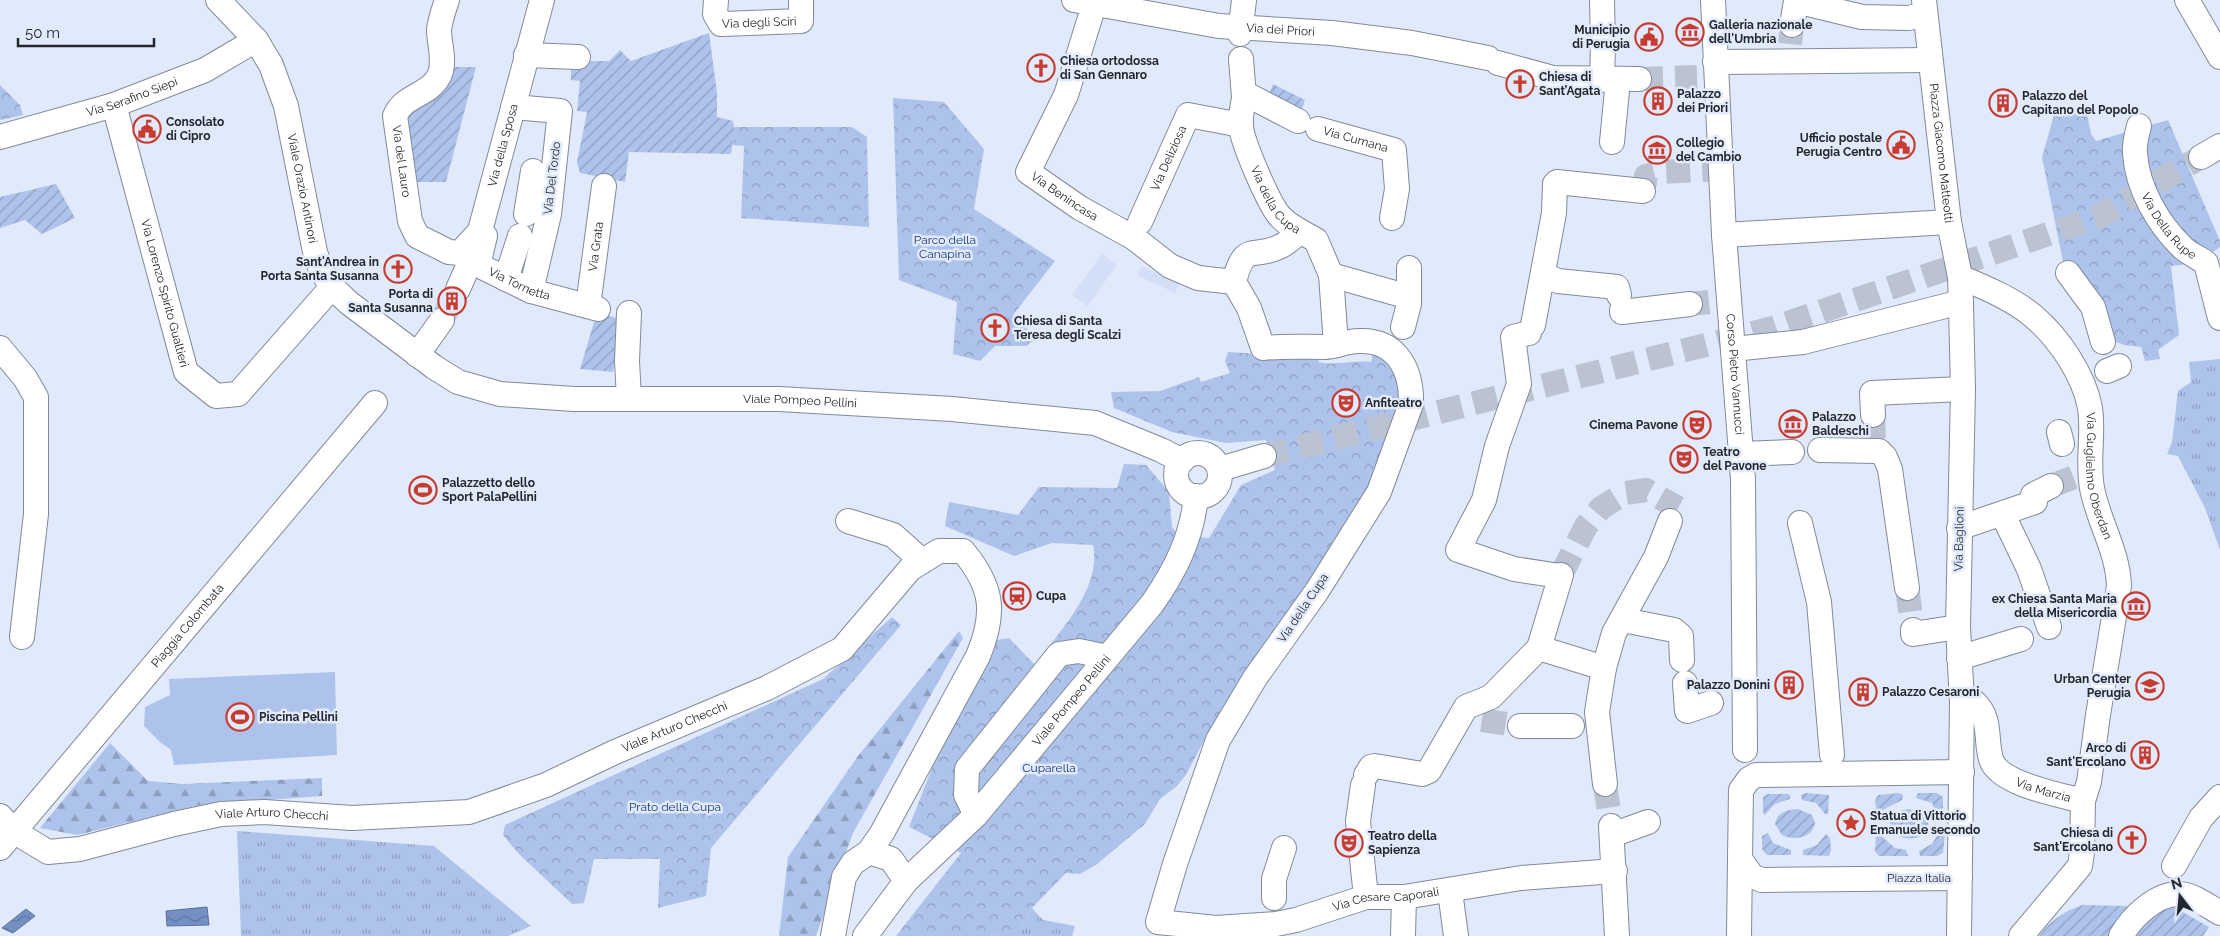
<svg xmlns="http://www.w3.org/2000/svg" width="2220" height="936" viewBox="0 0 2220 936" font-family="Raleway,sans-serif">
<defs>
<pattern id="grass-tufts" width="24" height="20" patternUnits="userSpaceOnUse" patternTransform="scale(1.25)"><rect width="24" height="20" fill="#aec3eb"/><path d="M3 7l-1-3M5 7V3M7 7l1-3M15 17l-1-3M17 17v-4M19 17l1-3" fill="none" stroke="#8d9ebf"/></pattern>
<pattern id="forest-firs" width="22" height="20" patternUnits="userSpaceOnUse" patternTransform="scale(1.25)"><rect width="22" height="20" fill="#aec3eb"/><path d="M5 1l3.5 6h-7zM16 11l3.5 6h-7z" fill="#8d9ebf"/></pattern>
<pattern id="park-crowns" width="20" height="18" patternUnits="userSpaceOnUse" patternTransform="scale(1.25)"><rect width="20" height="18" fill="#aec3eb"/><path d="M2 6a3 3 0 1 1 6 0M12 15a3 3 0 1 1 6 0" fill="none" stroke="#8d9ebf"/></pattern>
<pattern id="garden-furrows" width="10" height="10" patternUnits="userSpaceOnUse" patternTransform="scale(1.25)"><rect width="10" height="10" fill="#aec3eb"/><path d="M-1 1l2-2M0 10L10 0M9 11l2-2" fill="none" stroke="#8d9ebf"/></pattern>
<pattern id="water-waves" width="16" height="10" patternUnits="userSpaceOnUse" patternTransform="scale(1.25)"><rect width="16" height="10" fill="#748fc4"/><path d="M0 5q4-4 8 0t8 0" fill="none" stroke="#5f75a0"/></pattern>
</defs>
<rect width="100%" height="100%" fill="#e1eafb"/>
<g fill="#d2dff6">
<polygon points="1102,254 1117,265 1087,306 1072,295"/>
<polygon points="1142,266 1180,283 1175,293 1137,275"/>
</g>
<g fill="url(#grass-tufts)">
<polygon points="2220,359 2220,550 2205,508 2178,456 2167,454 2172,442 2178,391 2191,382 2189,362"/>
<polygon points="237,831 434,846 531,926 508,936 241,936"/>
<polygon points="1032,908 1043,920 1075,926 1072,936 990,936 1021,929"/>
</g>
<g fill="url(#forest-firs)">
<polygon points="959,631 963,638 853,833 816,936 779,936 788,857 858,756"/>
<polygon points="110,743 148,781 183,784 322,778 322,796 199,805 77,835 40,828"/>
</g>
<g fill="url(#park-crowns)">
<polygon points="0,85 20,105 23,115 0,120"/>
<polygon points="893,98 944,102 984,149 974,209 1055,261 1013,315 1036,338 1026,346 995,346 980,361 953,354 957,302 899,280"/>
<polygon points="2087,113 2091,134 2096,141 2168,120 2220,241 2220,247 2197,263 2171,266 2179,335 2158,350 2160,359 2145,361 2141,347 2124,345 2108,339 2082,280 2063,262 2042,157 2054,115"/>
<polygon points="735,127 852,127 867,137 869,227 741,218 744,146 733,145"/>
<path d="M 1228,352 L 1317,357 L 1319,362 C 1329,366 1356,360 1371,362 L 1373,353 L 1382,358 L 1396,372 L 1403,396 L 1370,491 L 1207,735 L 1186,775 L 1177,786 L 1160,799 L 1145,824 L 1096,865 L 1080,874 L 1066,873 L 1032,908 L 1021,929 L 990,936 L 896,936 L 961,853 L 909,827 L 936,758 L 996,640 L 1009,638 L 1035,665 C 1059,631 1102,589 1093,545 L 1052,543 L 1014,556 L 945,526 L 949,502 L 1018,515 L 1039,487 L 1117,488 L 1124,464 L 1146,465 L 1169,492 L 1172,527 L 1178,535 L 1209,538 L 1241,485 L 1275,470 L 1266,440 L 1226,443 L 1172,432 L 1114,408 L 1111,392 L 1160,391 L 1199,377 L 1201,382 L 1230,373 L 1225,361 Z"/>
<polygon points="892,617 901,625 711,848 706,896 658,908 660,859 594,859 584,903 572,904 519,854 503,835 505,825 823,679"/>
</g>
<g fill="url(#garden-furrows)">
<polygon points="709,33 717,93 717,117 733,121 735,131 731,154 629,152 625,182 580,173 577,162 587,112 577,111 580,81 571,80 571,61 609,61 620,50 631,61"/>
<polygon points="447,67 476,67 446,182 412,182 405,109"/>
<polygon points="1273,84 1305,100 1299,118 1267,100"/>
<polygon points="56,184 75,218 42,234 25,220 0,228 0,197"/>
<polygon points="597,312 622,320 613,372 580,369"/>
<polygon points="1806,793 1829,795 1828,814 1825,814 1816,803 1802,800 1801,795"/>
<polygon points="1899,793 1903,795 1902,800 1877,813 1875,801 1878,795"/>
<polygon points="1918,793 1937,793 1943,797 1943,816 1937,815 1932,803 1916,798"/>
<polygon points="1768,794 1789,794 1790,796 1790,799 1775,804 1765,815 1763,813 1763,797"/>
<path d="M 1798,809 L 1812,815 L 1815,823 C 1813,838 1794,841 1782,835 L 1775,824 C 1777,812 1787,810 1798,809 Z"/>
<path d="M 1909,809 L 1927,816 L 1929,829 C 1920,843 1892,842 1890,823 C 1892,813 1900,810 1909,809 Z"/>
<polygon points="1940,831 1945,834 1943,853 1937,856 1920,856 1919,851 1932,844"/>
<polygon points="1768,833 1773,843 1791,850 1791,855 1767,855 1762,849 1762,836"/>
<polygon points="1826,834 1830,838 1831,850 1829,856 1803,855 1803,850 1817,845"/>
<polygon points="1879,834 1895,848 1906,850 1908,856 1879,856 1875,851 1876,836"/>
<path d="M 2082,905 L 2174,907 L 2209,927 L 2203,936 L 2039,936 C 2051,920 2063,912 2082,905 Z"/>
</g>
<polygon fill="#aec3eb" points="335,672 337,755 174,765 171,750 160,742 144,726 145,707 170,695 169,679"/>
<g fill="url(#water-waves)" stroke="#5c7097">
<polygon points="207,907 209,925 167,926 166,911"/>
<polygon points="26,909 35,916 13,933 2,928"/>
</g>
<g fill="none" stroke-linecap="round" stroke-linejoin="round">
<g stroke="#bbc3d2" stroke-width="24" stroke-dasharray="24 12" stroke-linecap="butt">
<polyline points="1790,44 1792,25"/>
<polyline points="1639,79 1697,77"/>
<polyline points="1643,191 1646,176 1662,172 1720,169"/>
<polyline points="1690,304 1709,302"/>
<polyline points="442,320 458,289"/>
<polyline points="1873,415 1874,447"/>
<polyline points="1264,456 1773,328 2098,217 2201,157"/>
<polyline points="2051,486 2077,476"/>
<polyline points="1561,575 1586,526 1601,508 1625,493 1646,490 1678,508"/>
<polyline points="1907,588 1913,630"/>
<polyline points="1482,720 1520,726"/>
<polyline points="1605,784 1611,826"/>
</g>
<g stroke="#818a99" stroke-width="26">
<g id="minor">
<path id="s1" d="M 218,0 L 256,40 L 271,65 L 286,106 L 315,252 L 321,270 L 332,287 L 349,303 L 434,367 L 458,382 L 500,394 L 574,399 L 779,399 L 952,409 L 1095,423 L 1161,450 L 1182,461"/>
<path id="s2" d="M 447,0 C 444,9 440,20 439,30 C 439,44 446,62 439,76 C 429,96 403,95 395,116 L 410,221 L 417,236 L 449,252 L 460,253 L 480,231 L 485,236 L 478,265 L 531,291 L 598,309"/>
<path id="s3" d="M 716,0 L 715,14 L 721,24 L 801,21 L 801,0"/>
<path id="s4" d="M 1074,0 L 1219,26 L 1332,33 L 1412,43 L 1488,58"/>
<polyline points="1602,0 1603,45 1602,80"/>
<path id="s5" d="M 1713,0 L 1724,235 L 1743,479 L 1745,750"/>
<path id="s6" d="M 1924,0 L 1949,222 L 1960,277 L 1961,306 L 1963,389 L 1958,627 L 1962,702 L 1959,936"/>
<polyline points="2187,0 2220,57"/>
<path id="s7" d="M 1094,5 L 1066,95 L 1028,172 L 1080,208 L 1134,238 L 1170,266 L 1198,278 L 1234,282"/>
<polyline points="1792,25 1796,1 1862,17 1909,18 1925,14"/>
<polyline points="1240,34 1244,0"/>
<polyline points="526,55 578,57"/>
<polyline points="1241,59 1244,97"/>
<polyline points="1715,62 1930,60"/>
<polyline points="1498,63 1553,78 1639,79"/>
<polyline points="1244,93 1298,121"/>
<path id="s8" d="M 1243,103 C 1242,110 1240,118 1241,126 C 1242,142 1268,201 1278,214 C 1287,226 1304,233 1316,240 L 1331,275 L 1336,345"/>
<path id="s9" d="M 114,105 L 186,372 L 216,396 L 238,394 L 332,287"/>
<polyline points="513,107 560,111 549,214 531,291"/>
<path id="s10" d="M 2139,126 C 2137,134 2134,144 2135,153 C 2137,188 2158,224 2183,248 C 2190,254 2199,258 2206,263 L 2220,318"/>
<path id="s11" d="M 1318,129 L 1394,150 L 1397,189 L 1392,218"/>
<path id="s12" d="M 0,137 L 114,105 L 205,70 L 256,40"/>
<polyline points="1612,142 1618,80"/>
<polyline points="2201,157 2220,146"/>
<polyline points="526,214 533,171"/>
<path id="s13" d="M 1140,222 L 1188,115 L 1241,125"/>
<path id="s14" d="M 1300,232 C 1294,236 1288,243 1281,246 C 1253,261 1245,239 1234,282 L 1249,308 L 1263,348 C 1283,346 1303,347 1324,347 C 1335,347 1346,341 1358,341 C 1397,339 1412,370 1411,404 L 1379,492 L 1317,591 L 1255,678 L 1218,740 L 1175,864 L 1158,922 L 1216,928 L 1276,924 L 1296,920 L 1366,897 L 1404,897 L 1521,878 L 1615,871"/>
<polyline points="1724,235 1949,222"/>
<polyline points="2068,273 2093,307 2103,342"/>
<polyline points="1331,275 1409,297"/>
<polyline points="1543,275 1558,281 1617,287 1619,295"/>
<path id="s15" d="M 1960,277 C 1984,287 2013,299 2033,316 C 2059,338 2084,375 2090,408 C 2094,435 2087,461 2092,488 C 2098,521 2118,551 2119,586 L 2098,715 L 2089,782 L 2083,801 L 2082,852 L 2080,866 L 2021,936"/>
<polyline points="506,279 520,236"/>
<path id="s16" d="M 458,289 L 474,253 L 542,0"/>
<path id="s17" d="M 588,306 L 604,186"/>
<polyline points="1622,310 1622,312 1690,304"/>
<polyline points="629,313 627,361 629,398"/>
<polyline points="1533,325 1554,213 1555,184 1557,182 1643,191"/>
<polyline points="1403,327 1409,304 1409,268"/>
<polyline points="1529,333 1513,337 1519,384 1497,446 1484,500 1458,550 1514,569 1560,576"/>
<polyline points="0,348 25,378 36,397 36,514 22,637"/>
<polyline points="1733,349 1803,342 1961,302"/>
<polyline points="417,355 442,320"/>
<polyline points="2107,371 2119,366"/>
<polyline points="1873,415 1872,393 1963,389"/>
<polyline points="2059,432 2062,444"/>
<polyline points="1820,450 1879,451 1885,457 1890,469 1907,588"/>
<circle cx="1198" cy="475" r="22"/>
<polyline points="1741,454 1792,452"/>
<polyline points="1220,469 1264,456"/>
<polyline points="2003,515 2029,569 2049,627"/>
<polyline points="848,521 893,535 922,561"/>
<polyline points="1800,523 1819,602 1832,755"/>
<polyline points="1959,528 2035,502 2033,495 2051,486"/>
<polyline points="1623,620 1674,630 1681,636 1682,660"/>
<polyline points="1913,630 1913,634 1958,627"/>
<polyline points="1539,648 1604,668"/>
<polyline points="1959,658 2021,639"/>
<polyline points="1685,683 1687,711 1711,703"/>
<path id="s18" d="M 1962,702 L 1974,702 C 1992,718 1985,739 1991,759 C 1998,784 2060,795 2083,801"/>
<polyline points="1520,726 1572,726"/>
<polyline points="1366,775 1371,767 1375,766 1422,774 1429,771 1466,707 1491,697 1539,648 1561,575"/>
<polyline points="1605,784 1597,712 1604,668 1614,633 1656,557 1670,521"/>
<polyline points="1363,785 1358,821 1366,897"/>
<polyline points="976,815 966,795 967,769 1059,654 1079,651 1107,657"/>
<path id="s19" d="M 0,816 L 15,832 L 48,852 L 80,849 L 174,824 L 221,814 L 264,812 L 352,818 L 469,812 L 546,785 L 615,752 L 767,688 L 842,649 L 910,569 L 939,551 L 963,551 C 993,587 996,613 978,656 L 882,833 L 869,852 L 853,863 L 844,877 L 833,936"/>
<polyline points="1611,826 1617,936"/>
<polyline points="1612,835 1648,822"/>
<path id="s20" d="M 0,848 L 375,403"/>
<polyline points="869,852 891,859 906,881"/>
<polyline points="2174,866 2201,818 2220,797"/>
<polyline points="1960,878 1762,880 1752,876 1740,859 1741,790 1749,779 1756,775 1962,772"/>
<polyline points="1450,891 1456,936"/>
<polyline points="1274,898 1274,879 1284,848"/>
<path id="s21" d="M 865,936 L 906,881 L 976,815 L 1152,604 C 1175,571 1192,538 1196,496"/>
<polyline points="1403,936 1404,897"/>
<polyline points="1739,936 1740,859"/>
<path d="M 2121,936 C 2132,917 2157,892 2181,894 C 2195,896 2208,906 2220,913"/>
</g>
</g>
<use href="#minor" stroke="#fff" stroke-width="24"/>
</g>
<defs>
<g id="museum-ring" transform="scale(1.4375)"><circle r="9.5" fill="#e1eafb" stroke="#c83b30" stroke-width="1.5"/><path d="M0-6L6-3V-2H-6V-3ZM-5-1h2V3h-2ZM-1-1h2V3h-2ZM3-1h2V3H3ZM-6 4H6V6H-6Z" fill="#c83b30"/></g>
<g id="civic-ring" transform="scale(1.4375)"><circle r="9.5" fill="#e1eafb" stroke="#c83b30" stroke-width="1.5"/><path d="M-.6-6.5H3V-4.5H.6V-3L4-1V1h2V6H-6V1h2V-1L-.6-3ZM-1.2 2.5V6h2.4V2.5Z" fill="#c83b30"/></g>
<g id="church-ring" transform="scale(1.4375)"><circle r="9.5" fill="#e1eafb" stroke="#c83b30" stroke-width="1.5"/><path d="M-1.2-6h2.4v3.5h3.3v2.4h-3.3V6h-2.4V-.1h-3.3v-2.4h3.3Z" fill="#c83b30"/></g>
<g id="building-ring" transform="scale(1.4375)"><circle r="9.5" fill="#e1eafb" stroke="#c83b30" stroke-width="1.5"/><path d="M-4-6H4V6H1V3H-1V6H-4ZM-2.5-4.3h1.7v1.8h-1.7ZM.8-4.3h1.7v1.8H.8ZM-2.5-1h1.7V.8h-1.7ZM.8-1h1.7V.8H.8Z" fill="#c83b30"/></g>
<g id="theatre-ring" transform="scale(1.4375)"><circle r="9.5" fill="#e1eafb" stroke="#c83b30" stroke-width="1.5"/><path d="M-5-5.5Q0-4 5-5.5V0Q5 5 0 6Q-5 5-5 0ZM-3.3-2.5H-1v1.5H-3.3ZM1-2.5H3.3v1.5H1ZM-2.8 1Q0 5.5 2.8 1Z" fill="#c83b30"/></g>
<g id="stadium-ring" transform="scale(1.4375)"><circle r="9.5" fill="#e1eafb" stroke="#c83b30" stroke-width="1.5"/><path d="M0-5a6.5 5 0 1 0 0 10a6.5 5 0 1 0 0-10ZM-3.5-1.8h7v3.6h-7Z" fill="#c83b30"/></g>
<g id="station-ring" transform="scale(1.4375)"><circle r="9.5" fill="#e1eafb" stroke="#c83b30" stroke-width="1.5"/><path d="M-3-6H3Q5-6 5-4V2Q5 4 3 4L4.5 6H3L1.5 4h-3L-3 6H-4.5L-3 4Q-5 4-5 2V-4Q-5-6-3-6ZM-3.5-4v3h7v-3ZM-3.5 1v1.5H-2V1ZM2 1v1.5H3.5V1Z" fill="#c83b30"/></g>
<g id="university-ring" transform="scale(1.4375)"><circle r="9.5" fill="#e1eafb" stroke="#c83b30" stroke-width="1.5"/><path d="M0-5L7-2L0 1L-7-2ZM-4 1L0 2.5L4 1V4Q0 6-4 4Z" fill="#c83b30"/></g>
<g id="sight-ring" transform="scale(1.4375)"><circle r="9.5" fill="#e1eafb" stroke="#c83b30" stroke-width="1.5"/><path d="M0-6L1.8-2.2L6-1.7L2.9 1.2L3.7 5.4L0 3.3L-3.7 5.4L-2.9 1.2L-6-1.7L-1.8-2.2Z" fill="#c83b30"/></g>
</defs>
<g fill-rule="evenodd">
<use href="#museum-ring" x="1690" y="32"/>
<use href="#civic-ring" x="1649" y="37"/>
<use href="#church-ring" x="1041" y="68"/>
<use href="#church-ring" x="1520" y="84"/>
<use href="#building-ring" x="1658" y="101"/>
<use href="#building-ring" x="2003" y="103"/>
<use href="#civic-ring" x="147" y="129"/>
<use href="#civic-ring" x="1901" y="145"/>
<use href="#museum-ring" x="1657" y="150"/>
<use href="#church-ring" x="398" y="269"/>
<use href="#building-ring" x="452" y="301"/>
<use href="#church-ring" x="995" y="328"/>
<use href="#theatre-ring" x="1346" y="403"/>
<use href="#museum-ring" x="1793" y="424"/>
<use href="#theatre-ring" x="1697" y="425"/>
<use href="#theatre-ring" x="1684" y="459"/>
<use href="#stadium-ring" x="423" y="490"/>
<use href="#station-ring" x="1017" y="596"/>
<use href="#museum-ring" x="2136" y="606"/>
<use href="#building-ring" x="1789" y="685"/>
<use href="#university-ring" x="2150" y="686"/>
<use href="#building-ring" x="1863" y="692"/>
<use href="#stadium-ring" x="240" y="717"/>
<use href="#building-ring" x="2145" y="755"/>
<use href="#sight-ring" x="1851" y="823"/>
<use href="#church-ring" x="2132" y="840"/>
<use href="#theatre-ring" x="1349" y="843"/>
</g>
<g text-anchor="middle" stroke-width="5" stroke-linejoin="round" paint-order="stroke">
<g font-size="12" fill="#24272d" stroke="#e1eafb">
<text dy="4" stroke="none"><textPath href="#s3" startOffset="64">Via degli Sciri</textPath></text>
<text dy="4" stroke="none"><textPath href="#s4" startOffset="209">Via dei Priori</textPath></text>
<text dy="4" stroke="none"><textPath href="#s12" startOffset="138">Via Serafino Siepi</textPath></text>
<text dy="4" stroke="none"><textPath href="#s11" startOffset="39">Via Cumana</textPath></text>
<text dy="4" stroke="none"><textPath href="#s16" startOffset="151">Via della Sposa</textPath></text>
<text dy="4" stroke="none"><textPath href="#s6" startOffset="154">Piazza Giacomo Matteotti</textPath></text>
<text dy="4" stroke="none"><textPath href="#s13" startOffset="70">Via Deliziosa</textPath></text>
<text dy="4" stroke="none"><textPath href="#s2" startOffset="184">Via del Lauro</textPath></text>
<text transform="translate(552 178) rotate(-83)" y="4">Via Del Tordo</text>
<text dy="4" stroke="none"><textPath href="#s1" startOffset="212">Viale Orazio Antinori</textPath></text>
<text dy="4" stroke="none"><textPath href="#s7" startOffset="224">Via Benincasa</textPath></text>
<text dy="4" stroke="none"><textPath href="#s8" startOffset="106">Via della Cupa</textPath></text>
<text dy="4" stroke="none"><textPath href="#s10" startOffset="110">Via Della Rupe</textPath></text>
<text dy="4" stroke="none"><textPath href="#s17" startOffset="60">Via Grata</textPath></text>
<text dy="4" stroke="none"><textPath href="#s2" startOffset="420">Via Tornetta</textPath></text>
<text dy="4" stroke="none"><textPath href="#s9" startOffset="195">Via Lorenzo Spirito Gualtieri</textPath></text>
<text dy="4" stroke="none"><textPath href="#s5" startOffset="375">Corso Pietro Vannucci</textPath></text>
<text dy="4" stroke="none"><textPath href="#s1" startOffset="818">Viale Pompeo Pellini</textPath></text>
<text dy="4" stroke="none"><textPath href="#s15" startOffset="262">Via Guglielmo Oberdan</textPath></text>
<text transform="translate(1959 539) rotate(-89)" y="4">Via Baglioni</text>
<text transform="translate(1303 608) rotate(-56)" y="4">Via della Cupa</text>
<text dy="4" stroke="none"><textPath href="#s20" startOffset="291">Piaggia Colombata</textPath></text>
<text dy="4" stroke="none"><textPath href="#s21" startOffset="314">Viale Pompeo Pellini</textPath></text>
<text dy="4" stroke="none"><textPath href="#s19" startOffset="709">Viale Arturo Checchi</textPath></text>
<text dy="4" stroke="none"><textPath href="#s18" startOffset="136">Via Marzia</textPath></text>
<text dy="4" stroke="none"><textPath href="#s19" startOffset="289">Viale Arturo Checchi</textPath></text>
<text x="1919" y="882">Piazza Italia</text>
<text dy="4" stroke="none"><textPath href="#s14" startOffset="1165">Via Cesare Caporali</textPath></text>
</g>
<g font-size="12" font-weight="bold" fill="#24272d" stroke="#e1eafb" text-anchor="start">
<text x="1709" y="29">Galleria nazionale<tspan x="1709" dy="14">dell'Umbria</tspan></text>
<text x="1630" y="34" text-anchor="end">Municipio<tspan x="1630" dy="14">di Perugia</tspan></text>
<text x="1060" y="65">Chiesa ortodossa<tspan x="1060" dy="14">di San Gennaro</tspan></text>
<text x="1539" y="81">Chiesa di<tspan x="1539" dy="14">Sant’Agata</tspan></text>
<text x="1677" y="98">Palazzo<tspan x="1677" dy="14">dei Priori</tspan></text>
<text x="2022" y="100">Palazzo del<tspan x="2022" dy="14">Capitano del Popolo</tspan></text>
<text x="166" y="126">Consolato<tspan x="166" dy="14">di Cipro</tspan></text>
<text x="1882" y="142" text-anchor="end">Ufficio postale<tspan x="1882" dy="14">Perugia Centro</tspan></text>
<text x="1676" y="147">Collegio<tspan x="1676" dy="14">del Cambio</tspan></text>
<text x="379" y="266" text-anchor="end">Sant'Andrea in<tspan x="379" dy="14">Porta Santa Susanna</tspan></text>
<text x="433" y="298" text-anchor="end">Porta di<tspan x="433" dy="14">Santa Susanna</tspan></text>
<text x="1014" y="325">Chiesa di Santa<tspan x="1014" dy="14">Teresa degli Scalzi</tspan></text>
<text x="1365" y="407">Anfiteatro</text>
<text x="1812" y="421">Palazzo<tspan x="1812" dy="14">Baldeschi</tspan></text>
<text x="1678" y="429" text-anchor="end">Cinema Pavone</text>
<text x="1703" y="456">Teatro<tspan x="1703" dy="14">del Pavone</tspan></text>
<text x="442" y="487">Palazzetto dello<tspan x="442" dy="14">Sport PalaPellini</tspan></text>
<text x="1036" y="600">Cupa</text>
<text x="2117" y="603" text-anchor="end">ex Chiesa Santa Maria<tspan x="2117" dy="14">della Misericordia</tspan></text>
<text x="2131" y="683" text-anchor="end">Urban Center<tspan x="2131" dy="14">Perugia</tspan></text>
<text x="1770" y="689" text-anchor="end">Palazzo Donini</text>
<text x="1882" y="696">Palazzo Cesaroni</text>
<text x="259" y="721">Piscina Pellini</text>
<text x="2126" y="752" text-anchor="end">Arco di<tspan x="2126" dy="14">Sant'Ercolano</tspan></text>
<text x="1870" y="820">Statua di Vittorio<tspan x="1870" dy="14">Emanuele secondo</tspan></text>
<text x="2113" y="837" text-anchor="end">Chiesa di<tspan x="2113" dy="14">Sant'Ercolano</tspan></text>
<text x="1368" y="840">Teatro della<tspan x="1368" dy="14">Sapienza</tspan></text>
</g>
<g font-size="12" fill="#183675" stroke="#e1eafb">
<text x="945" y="244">Parco della<tspan x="945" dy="14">Canapina</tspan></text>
<text x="1049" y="772">Cuparella</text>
<text x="675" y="811">Prato della Cupa</text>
</g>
</g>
<g transform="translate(2180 896) rotate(344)" stroke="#e1eafb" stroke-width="4" paint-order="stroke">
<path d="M0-4L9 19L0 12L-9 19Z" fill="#24272d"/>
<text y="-8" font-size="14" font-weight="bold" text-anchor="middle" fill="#24272d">N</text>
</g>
<path d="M18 38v8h136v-8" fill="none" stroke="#24272d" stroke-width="2.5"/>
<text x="25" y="38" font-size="15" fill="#24272d" stroke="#e1eafb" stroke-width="4" paint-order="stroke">50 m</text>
</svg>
